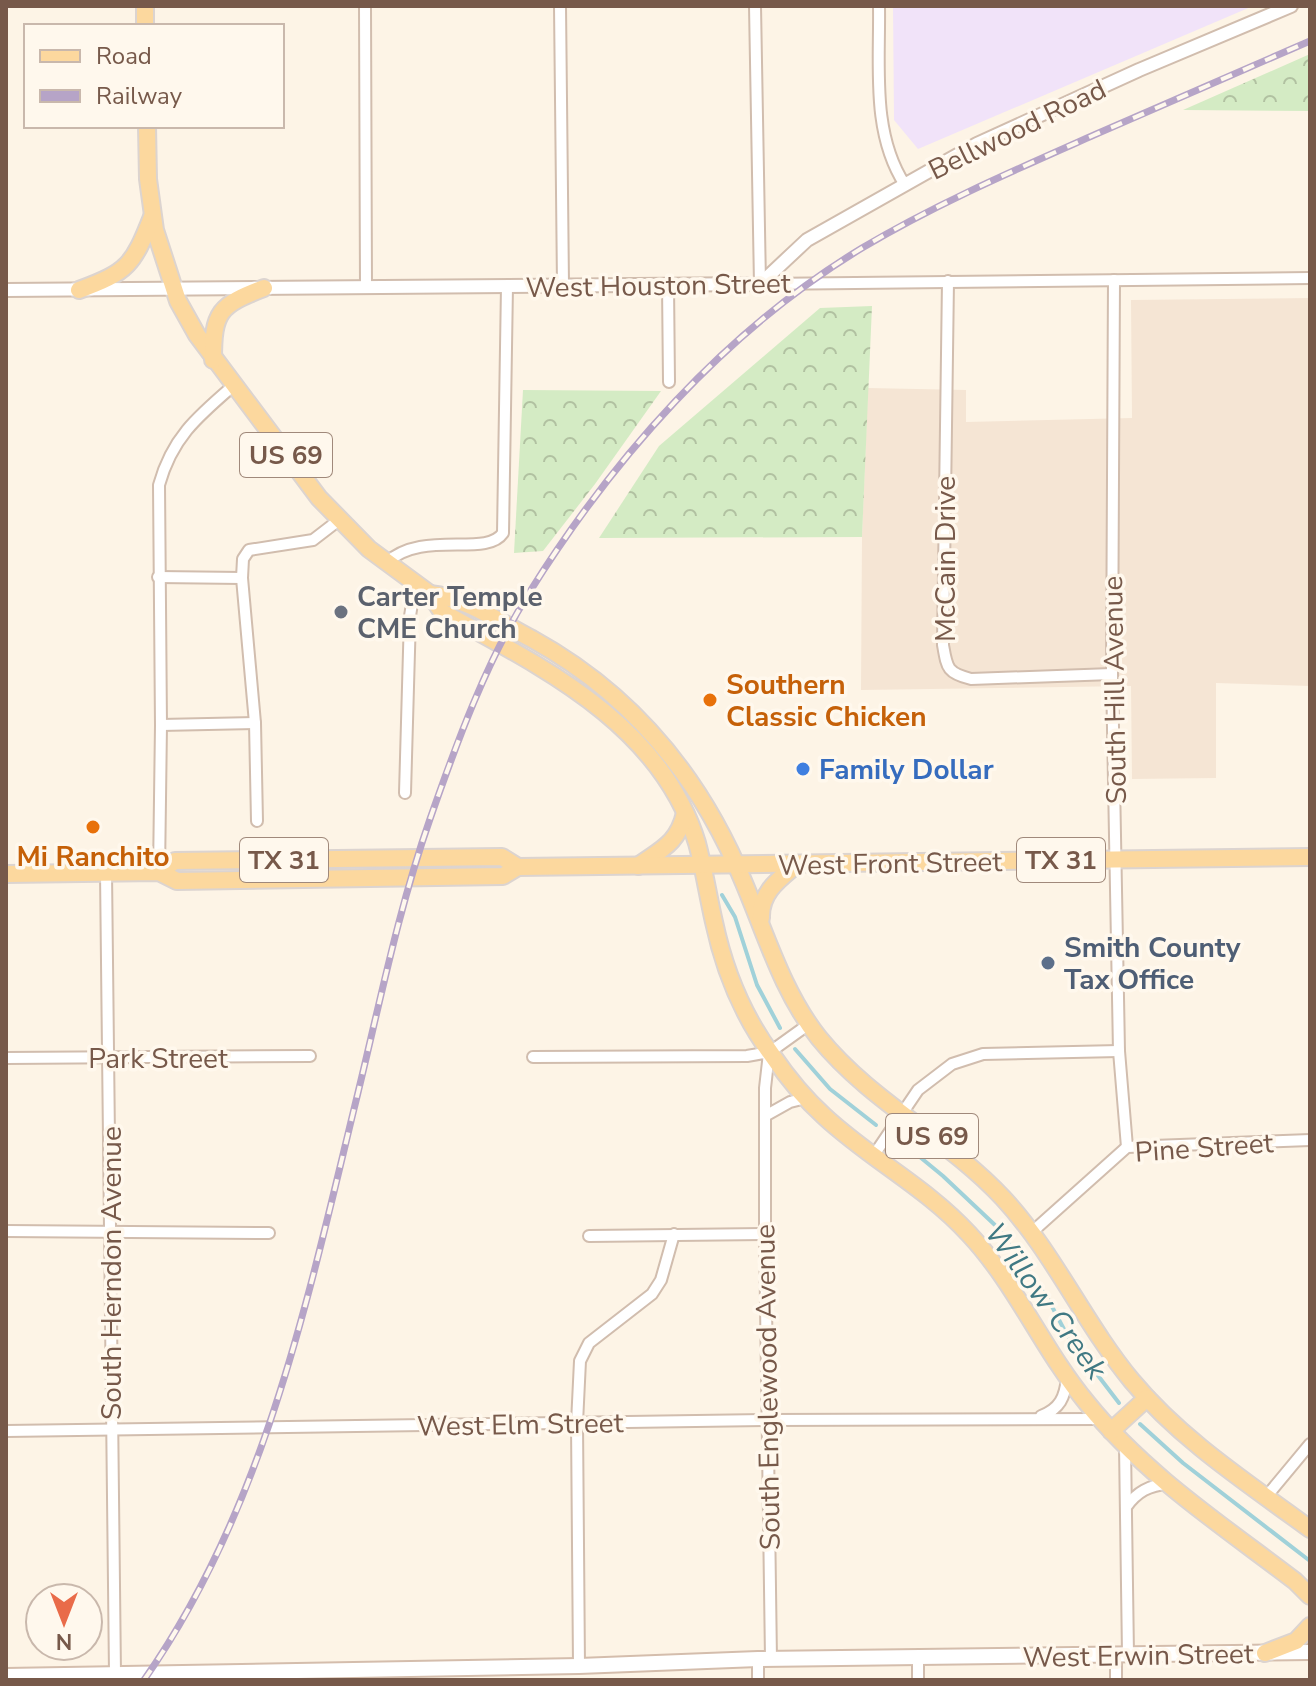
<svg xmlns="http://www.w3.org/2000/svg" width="1316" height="1686" viewBox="0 0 1316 1686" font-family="'Nunito Sans',sans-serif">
<defs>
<pattern id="forest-crowns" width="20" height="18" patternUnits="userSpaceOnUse" patternTransform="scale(2)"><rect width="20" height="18" fill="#d4ebc4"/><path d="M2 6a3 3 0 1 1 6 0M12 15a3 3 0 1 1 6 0" fill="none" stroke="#b1c1a1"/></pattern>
</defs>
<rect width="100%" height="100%" fill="#fdf4e6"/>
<polygon fill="#f5e5d4" points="1310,298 1310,686 1216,683 1216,778 1132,779 1131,686 861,690 862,537 868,388 966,390 966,422 1132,418 1131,300"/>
<polygon fill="#f1e3f9" points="893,6 1253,6 918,149 894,120"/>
<g fill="url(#forest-crowns)">
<polygon points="1310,54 1310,111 1183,110"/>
<polygon points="872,306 862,537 599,538 659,446 820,308"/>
<polygon points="523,390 661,391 595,484 543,551 514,553"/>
</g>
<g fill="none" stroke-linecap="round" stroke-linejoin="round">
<g stroke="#a0d1d9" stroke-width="4">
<polyline points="722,895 735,917 757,985 780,1028"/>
<polyline points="795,1049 830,1089 876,1125"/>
<polyline points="898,1139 943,1176 996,1226 1048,1299 1067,1335 1119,1403"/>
<polyline points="1140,1424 1183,1463 1310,1561"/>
</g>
<g stroke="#d1bdae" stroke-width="14">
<g id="minor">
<polyline points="365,6 366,287"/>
<polyline points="560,6 563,285"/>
<polyline points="755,6 760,284 1310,278"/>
<path d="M 879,6 C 880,66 871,133 905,185"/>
<polyline points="1114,280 1112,674 1119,1051 1127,1147"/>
<path d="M 948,281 L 943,645 C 947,668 947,673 971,679 L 1112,674"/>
<polyline points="668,285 669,382"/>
<path d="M 386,563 C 423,529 486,558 503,533 L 507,286"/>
<polyline points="158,577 242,578 243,559 249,550 313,540 339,520"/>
<polyline points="242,578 255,723 257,821"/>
<polyline points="161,725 255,723"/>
<polyline points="405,793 410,616 415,585"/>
<polyline points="106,872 115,1674"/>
<path d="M 159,872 L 161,725 L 159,485 C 172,438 197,417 233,386"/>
<polyline points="769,1053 765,1088 765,1234 771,1659"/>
<polyline points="533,1057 747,1056 770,1052 809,1024"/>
<polyline points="6,1058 310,1056"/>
<polyline points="765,1116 790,1102 806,1098"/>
<polyline points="874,1155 918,1090 952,1064 983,1054 1119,1051"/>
<polyline points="6,1231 269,1233"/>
<polyline points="1032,1232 1127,1147 1310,1140"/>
<polyline points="589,1236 765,1234"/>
<path d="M 1041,1416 C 1060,1409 1065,1397 1067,1378"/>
<polyline points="6,1431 768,1420 1100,1419"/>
<polyline points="1125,1446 1128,1654"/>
<polyline points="1266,1497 1310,1444"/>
<path d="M 1126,1507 C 1137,1492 1149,1485 1168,1484"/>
<polyline points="579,1666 577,1423 580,1361 589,1343 652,1294 661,1280 674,1234"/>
<polyline points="758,1680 758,1659"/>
<polyline points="918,1680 918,1658"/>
<polyline points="1116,1680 1116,1655"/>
</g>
</g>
<g stroke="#d1bdae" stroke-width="16">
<polyline id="tertiary" points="6,290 760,284 807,240 977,144 1139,70 1291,6"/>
</g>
<g stroke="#d4bdac" stroke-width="18">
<polyline id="secondary" points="6,1676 579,1666 758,1659 1310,1652"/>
</g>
<g stroke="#dcd4d0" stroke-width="20">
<g id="primary">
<polyline points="145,6 145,26"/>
<path d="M 147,126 L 148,179 L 155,230 L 178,301 L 197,335 L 319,498 L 369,549 L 430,594 L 442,612 C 542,667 661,724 697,843 C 704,869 708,896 714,922 C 724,969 743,1016 772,1055 C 787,1077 804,1098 824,1116 C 870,1159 926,1187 969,1234 C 1016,1284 1043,1350 1087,1403 C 1144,1474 1223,1526 1295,1581 L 1310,1596"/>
<path d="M 79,290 C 128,272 133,265 152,217"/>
<path d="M 213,360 C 213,312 219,305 264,288"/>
<path d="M 430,594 C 467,598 499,622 532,639 C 632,694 701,778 744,883 C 766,935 783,993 819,1038 C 871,1102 947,1138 1003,1198 C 1054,1253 1084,1323 1132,1381 C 1181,1440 1249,1484 1310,1529"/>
<path d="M 638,866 C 662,849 678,843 685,813"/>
<polyline points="159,872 175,861 502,857 518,867"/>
<polyline points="6,874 159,872 177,881 503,876 518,867 1310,857"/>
<path d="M 761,918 C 760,893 778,880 796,865"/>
<polyline points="1111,1431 1147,1398"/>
<polyline points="1265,1653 1296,1641 1310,1626"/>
</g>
</g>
<use href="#minor" stroke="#fff" stroke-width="10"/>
<use href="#tertiary" stroke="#fff" stroke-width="12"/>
<use href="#secondary" stroke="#fff" stroke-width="14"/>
<use href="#primary" stroke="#fcd89e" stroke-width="16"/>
<g stroke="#b6a4c7" stroke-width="7">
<path id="rail" d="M 144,1680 C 263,1510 306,1307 354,1109 C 378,1012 397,913 430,819 C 457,742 486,662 529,593 C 613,458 725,331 862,248 C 936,204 1015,170 1094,135 C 1166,104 1238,72 1310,41"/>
</g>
<use href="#rail" stroke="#fff8ed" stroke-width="4" stroke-dasharray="12" stroke-linecap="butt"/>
</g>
<circle fill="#6b7280" stroke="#fff8ed" stroke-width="3" cx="341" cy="612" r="8"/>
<g fill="#e8710a" stroke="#fff8ed" stroke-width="3">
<circle cx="710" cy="700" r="8"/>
<circle cx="93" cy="827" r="8"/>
</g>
<circle fill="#3f7fe0" stroke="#fff8ed" stroke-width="3" cx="803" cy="769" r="8"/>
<circle fill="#5c6f8a" stroke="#fff8ed" stroke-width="3" cx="1048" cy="963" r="8"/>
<g text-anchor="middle" stroke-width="7" stroke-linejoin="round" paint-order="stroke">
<g fill="#fff8ed" stroke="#a0897b" stroke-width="2">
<rect x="240" y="433" width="92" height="44" rx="6"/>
<rect x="240" y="838" width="88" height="44" rx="6"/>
<rect x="1017" y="838" width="88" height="44" rx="6"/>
<rect x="886" y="1114" width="92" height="44" rx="6"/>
</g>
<g font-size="26" font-weight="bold" fill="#77594a">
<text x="286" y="464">US 69</text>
<text x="284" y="869">TX 31</text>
<text x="1061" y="869">TX 31</text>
<text x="932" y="1145">US 69</text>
</g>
<g font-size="28" fill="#77594a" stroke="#fff8ed">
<text transform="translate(1017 129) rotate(-26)" y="10">Bellwood Road</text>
<text transform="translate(658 285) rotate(-1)" y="10">West Houston Street</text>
<text transform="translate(945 559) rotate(-90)" y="10">McCain Drive</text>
<text transform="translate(1114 690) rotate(-91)" y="10">South Hill Avenue</text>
<text transform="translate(890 863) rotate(-1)" y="10">West Front Street</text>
<text x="158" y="1068">Park Street</text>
<text transform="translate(1204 1147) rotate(-4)" y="10">Pine Street</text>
<text transform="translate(111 1273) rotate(-90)" y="10">South Herndon Avenue</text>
<text transform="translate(767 1387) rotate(-91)" y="10">South Englewood Avenue</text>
<text transform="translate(520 1424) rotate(-1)" y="10">West Elm Street</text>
<text transform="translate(1138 1655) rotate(-1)" y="10">West Erwin Street</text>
</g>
<g font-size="28" font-weight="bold" fill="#5b616d" stroke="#fff8ed" text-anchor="start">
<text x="357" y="606">Carter Temple<tspan x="357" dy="32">CME Church</tspan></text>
</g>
<g font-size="28" font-weight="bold" fill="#c56008" stroke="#fff8ed" text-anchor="start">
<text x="726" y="694">Southern<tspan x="726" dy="32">Classic Chicken</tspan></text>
<text x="93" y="866" text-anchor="middle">Mi Ranchito</text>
</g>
<g font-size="28" font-weight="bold" fill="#366cbe" stroke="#fff8ed" text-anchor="start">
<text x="819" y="779">Family Dollar</text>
</g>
<g font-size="28" font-weight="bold" fill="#4e5e75" stroke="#fff8ed" text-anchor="start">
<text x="1064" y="957">Smith County<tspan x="1064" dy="32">Tax Office</tspan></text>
</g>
<g font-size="30" font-style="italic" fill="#407983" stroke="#fff8ed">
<text transform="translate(1046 1301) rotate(54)" y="10">Willow Creek</text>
</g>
</g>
<rect width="1316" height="1686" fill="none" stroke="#77594a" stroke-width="16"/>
<rect x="24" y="24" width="260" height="104" fill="#fff8ed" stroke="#c9b8ac" stroke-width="2"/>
<rect x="40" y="50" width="40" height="12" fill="#fcd89e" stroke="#c9b8ac" stroke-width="2"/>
<text x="96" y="64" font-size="24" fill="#77594a">Road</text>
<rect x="40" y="90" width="40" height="12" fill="#b6a4c7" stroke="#c9b8ac" stroke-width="2"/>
<text x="96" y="104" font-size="24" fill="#77594a">Railway</text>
<g transform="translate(64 1622) rotate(180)"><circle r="38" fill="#fff8ed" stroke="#c9b8ac" stroke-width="2"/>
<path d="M0-6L14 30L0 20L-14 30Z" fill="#e96b49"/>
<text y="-12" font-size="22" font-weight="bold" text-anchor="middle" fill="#77594a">N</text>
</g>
</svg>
